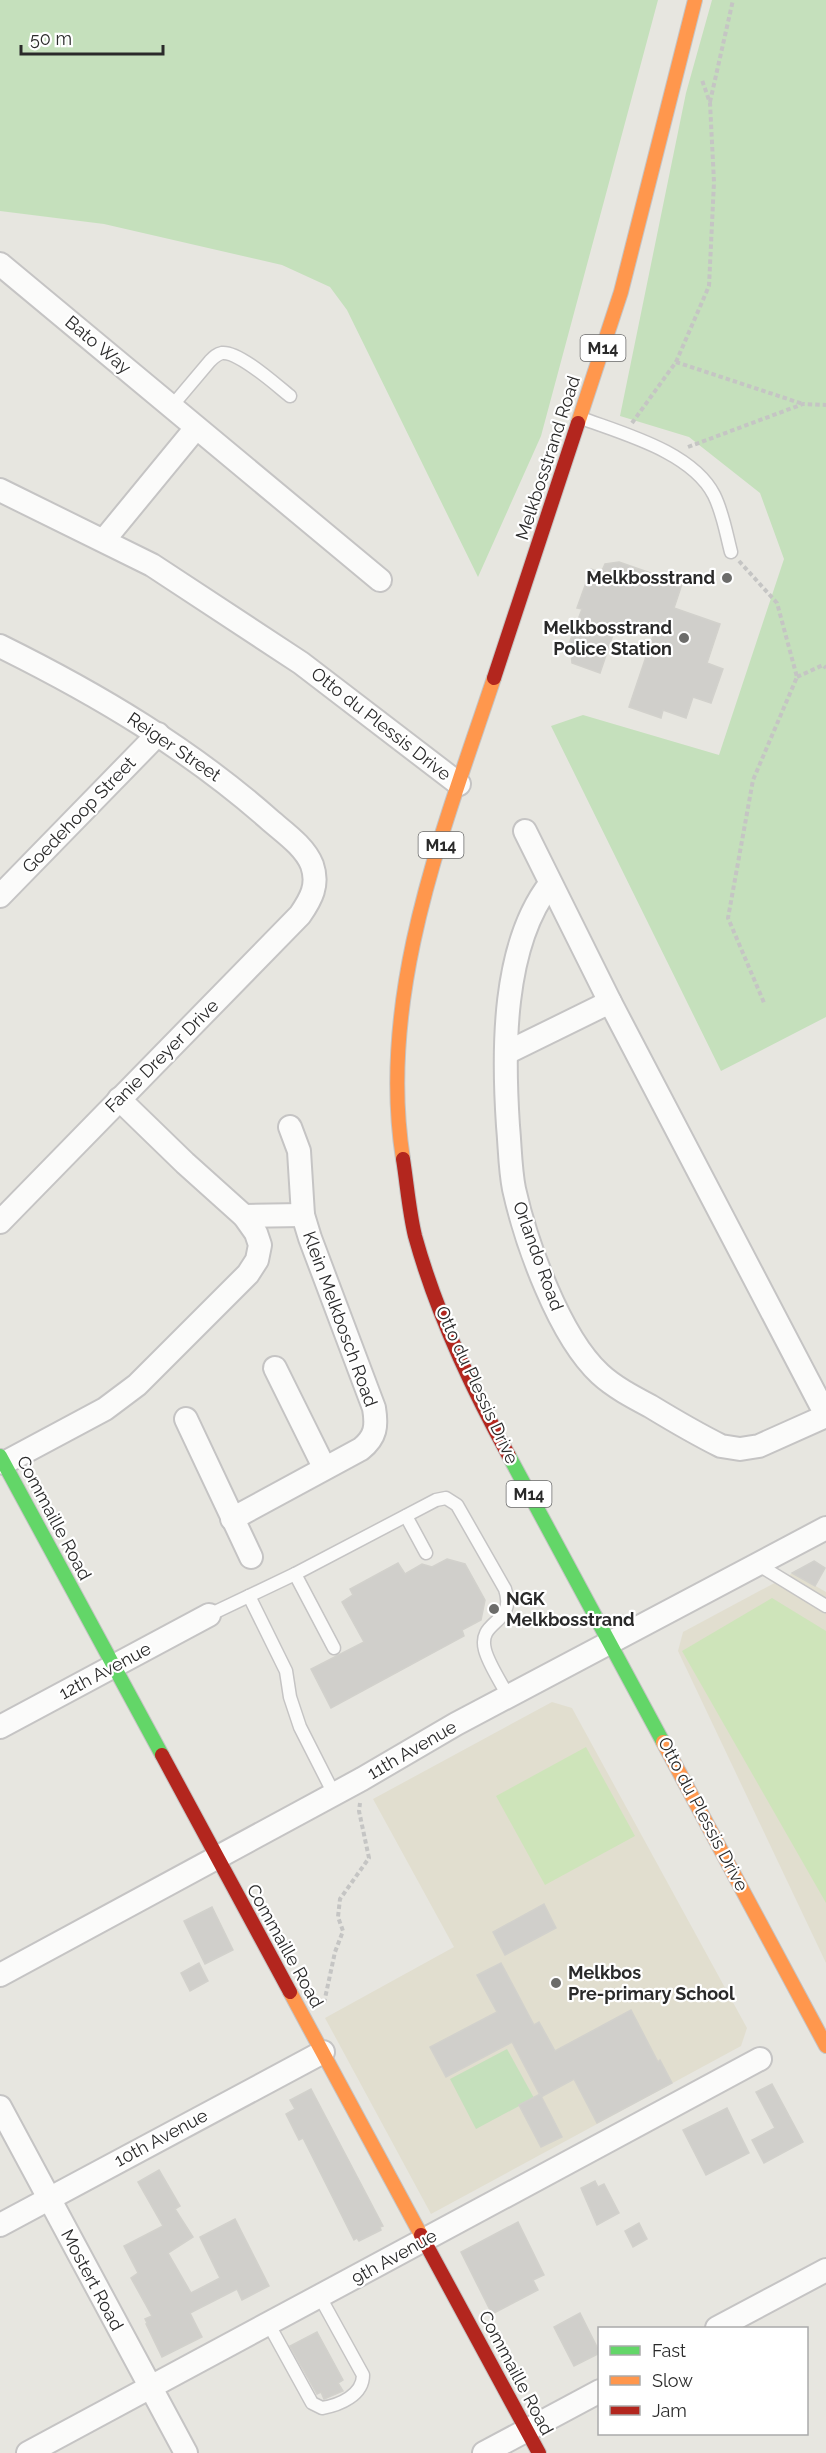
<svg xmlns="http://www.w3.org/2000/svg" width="826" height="2453" viewBox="0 0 826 2453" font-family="Raleway,sans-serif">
<rect width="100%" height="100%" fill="#e7e6e0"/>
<g fill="#e1decf">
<polygon points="793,1573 826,1592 826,1963 678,1651 683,1632"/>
<polygon points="552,1702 572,1708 747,2028 741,2046 431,2214 325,2018 454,1947 373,1799"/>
</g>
<g fill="#c5e0bc">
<polygon points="0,0 658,0 541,436 478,577 347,310 330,287 282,265 104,224 0,211"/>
<polygon points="712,0 826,0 826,1017 721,1071 551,726 583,715 719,755 784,559 760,493 689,437 620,416 686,93"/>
<polygon points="507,2049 534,2098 476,2129 450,2079"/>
</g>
<g fill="#cee4ba">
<polygon points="772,1598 826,1631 826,1903 682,1651"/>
<polygon points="586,1747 635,1836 545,1885 496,1796"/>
</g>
<g fill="#d0cfcb" stroke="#d2d1cc" stroke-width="1.5">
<polygon points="619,562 682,584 674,608 720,624 707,663 723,669 711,703 693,697 686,718 663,710 661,718 629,707 653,636 617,623 600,673 572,663 570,641 582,609 577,608 591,569 601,573 605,564"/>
<polygon points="447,1559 465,1564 485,1600 481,1620 462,1630 464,1636 331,1708 311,1669 364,1642 342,1602 353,1595 350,1589 398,1563 405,1574 422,1564 432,1567"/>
<polygon points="814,1561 825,1568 815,1586 792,1573"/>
<polygon points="544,1904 556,1928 505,1955 493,1932"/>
<polygon points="212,1907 233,1950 205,1964 184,1921"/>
<polygon points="199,1963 208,1981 190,1991 181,1973"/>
<polygon points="501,1963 534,2025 539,2022 555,2051 631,2010 658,2062 660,2060 672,2083 597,2123 574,2079 541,2097 512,2042 446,2077 430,2047 497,2012 477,1975"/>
<polygon points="772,2084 803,2142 764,2163 752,2140 775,2128 756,2092"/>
<polygon points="311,2089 383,2226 380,2227 381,2230 359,2241 357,2238 354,2240 303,2138 299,2140 286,2114 295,2109 290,2100"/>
<polygon points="540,2094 562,2137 541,2147 519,2105"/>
<polygon points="727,2108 749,2153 706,2175 683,2130"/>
<polygon points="159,2170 180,2206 175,2209 193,2237 168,2253 191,2293 220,2278 200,2237 235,2219 269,2286 242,2300 237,2289 190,2313 202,2337 162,2357 146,2324 147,2323 145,2319 152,2316 131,2278 138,2273 124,2246 163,2226 138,2182"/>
<polygon points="595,2181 598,2187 604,2184 619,2213 597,2225 581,2188"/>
<polygon points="518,2222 544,2275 533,2280 538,2290 492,2314 461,2252"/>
<polygon points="639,2223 647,2239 633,2247 625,2231"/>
<polygon points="580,2313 600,2353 574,2366 554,2327"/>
<polygon points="317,2332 343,2380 338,2383 343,2391 324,2399 321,2392 317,2394 290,2346"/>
</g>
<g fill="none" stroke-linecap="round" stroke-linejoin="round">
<g stroke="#c5c4c4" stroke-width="15">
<g id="lane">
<path d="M 172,406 L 210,361 C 214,357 217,354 222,353 C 239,351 276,385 290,396"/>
<path d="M 581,418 C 624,434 692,452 714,495 C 723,513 726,533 731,552"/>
<polyline points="406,1516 426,1553"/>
<polyline points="757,1564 826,1606"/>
<polyline points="295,1574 334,1648"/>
<polyline points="249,1596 286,1671 290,1697 300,1727 334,1794"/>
<path d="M 209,1615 L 295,1574 L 436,1500 L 446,1498 L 457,1505 L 505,1589 C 517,1625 477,1619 485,1650 C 489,1665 501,1682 508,1696"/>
<path d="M 268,2323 L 312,2403 L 322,2408 C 340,2405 363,2395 363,2375 L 320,2297"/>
</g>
</g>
<g stroke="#c5c4c4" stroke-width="26">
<g id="street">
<polyline points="0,264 380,580"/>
<polyline points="0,490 152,565 301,663 459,784"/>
<polyline points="104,540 196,428"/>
<path d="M 0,646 C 97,694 190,749 271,821 C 285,833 305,847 312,865 C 319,885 311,899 300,915 L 0,1222"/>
<polyline points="525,831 610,1002 826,1415"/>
<path d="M 550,884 C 502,946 503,1051 508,1126 C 510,1147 510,1169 514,1189 C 526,1243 559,1336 600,1374 C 614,1387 633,1397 650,1406 C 673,1420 697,1434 721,1446 L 740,1449 L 759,1446 L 826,1416"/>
<polyline points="0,896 158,734"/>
<polyline points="506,1053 610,1002"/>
<polyline points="244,1216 303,1215"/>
<polyline points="275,1368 324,1467"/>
<polyline points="186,1419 251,1557"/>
<polyline points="4,1463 105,1409 137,1385 248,1274 257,1260 260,1245 256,1233 244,1216 185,1163 119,1099"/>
<path d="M 232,1519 L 361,1449 C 376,1437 377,1426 374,1408 L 310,1238 L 303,1215 L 299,1151 L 290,1127"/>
<polyline points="0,1727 209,1615"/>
<polyline points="0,1975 362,1779 456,1724 826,1528"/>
<polyline points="0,2107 186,2453"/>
<polyline points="0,2225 323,2052"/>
<polyline points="717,2328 826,2270"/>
<polyline points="28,2453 760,2059"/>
<polyline points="484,2453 600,2391"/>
</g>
</g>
<g stroke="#c5c4c4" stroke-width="16">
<g id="fast">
<polyline points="0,1456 162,1755"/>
<polyline points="509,1456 663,1742"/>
</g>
</g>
<g stroke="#c5c4c4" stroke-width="16">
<g id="slow">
<polyline points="578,423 621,292 695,0"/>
<path d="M 403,1159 C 377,995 443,831 494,678"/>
<polyline points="663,1742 826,2046"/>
<polyline points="290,1992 421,2235"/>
</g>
</g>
<g stroke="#c5c4c4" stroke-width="16">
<g id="jam">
<polyline points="494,678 578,423"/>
<path d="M 403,1159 C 407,1184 409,1211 415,1236 C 436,1312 471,1387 509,1456"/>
<polyline points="162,1755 290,1992"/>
<polyline points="421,2235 539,2453"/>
</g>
</g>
<g stroke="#c5c5c4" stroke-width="4" stroke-dasharray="4.5 3" stroke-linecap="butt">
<polyline points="710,102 733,0"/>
<polyline points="676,362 709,286 714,182 710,103 702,80"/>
<polyline points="632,423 676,362 803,404"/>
<polyline points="688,447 803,404 826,405"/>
<polyline points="739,561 777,603 797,677 753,780 728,918 765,1005"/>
<polyline points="797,677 823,665 826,668"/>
<polyline points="324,2003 335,1952 343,1931 338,1917 340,1899 369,1858 359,1811 360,1803"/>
</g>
<use href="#lane" stroke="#fbfbfa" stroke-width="12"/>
<use href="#street" stroke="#fbfbfa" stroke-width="22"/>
<use href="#fast" stroke="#63d668" stroke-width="14"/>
<use href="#slow" stroke="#ff974d" stroke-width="14"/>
<use href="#jam" stroke="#b3261e" stroke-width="14"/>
</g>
<g fill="#6c6c6a" stroke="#fff" stroke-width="2">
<circle cx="727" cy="578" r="6"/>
<circle cx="684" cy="638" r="6"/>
<circle cx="494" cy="1609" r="6"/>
<circle cx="556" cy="1983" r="6"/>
</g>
<g text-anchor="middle" stroke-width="4.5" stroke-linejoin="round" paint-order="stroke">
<g fill="#fff" stroke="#6a6a6a" stroke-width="1.5">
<rect x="580.5" y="335" width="45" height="26" rx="4.5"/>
<rect x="418.5" y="832" width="45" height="26" rx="4.5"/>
<rect x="506.5" y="1481" width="45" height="26" rx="4.5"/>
</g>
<g font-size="16" font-weight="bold" fill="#2a2a2a">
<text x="603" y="354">M14</text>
<text x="441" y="851">M14</text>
<text x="529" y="1500">M14</text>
</g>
<g font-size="18" fill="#2a2a2a" stroke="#fff">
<text transform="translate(98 345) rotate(40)" y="6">Bato Way</text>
<text transform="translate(548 458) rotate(-72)" y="6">Melkbosstrand Road</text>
<text transform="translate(381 724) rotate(38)" y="6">Otto du Plessis Drive</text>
<text transform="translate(174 747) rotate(34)" y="6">Reiger Street</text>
<text transform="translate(79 815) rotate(-46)" y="6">Goedehoop Street</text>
<text transform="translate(162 1056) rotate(-45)" y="6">Fanie Dreyer Drive</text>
<text transform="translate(538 1256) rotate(70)" y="6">Orlando Road</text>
<text transform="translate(340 1319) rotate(70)" y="6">Klein Melkbosch Road</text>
<text transform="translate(477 1385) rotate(65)" y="6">Otto du Plessis Drive</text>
<text transform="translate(54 1518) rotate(62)" y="6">Commaille Road</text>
<text transform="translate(105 1671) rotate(-28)" y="6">12th Avenue</text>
<text transform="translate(412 1750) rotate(-30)" y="6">11th Avenue</text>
<text transform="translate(703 1814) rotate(62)" y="6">Otto du Plessis Drive</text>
<text transform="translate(285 1946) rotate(61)" y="6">Commaille Road</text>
<text transform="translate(161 2138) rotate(-28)" y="6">10th Avenue</text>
<text transform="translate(394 2257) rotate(-29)" y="6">9th Avenue</text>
<text transform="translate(92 2280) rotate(62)" y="6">Mostert Road</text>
<text transform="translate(516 2373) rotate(62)" y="6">Commaille Road</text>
</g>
<g font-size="18" font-weight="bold" fill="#2a2a2a" stroke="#fff" text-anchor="end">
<text x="715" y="584">Melkbosstrand</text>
<text x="672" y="634">Melkbosstrand<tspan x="672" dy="21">Police Station</tspan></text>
<text x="506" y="1605" text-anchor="start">NGK<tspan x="506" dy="21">Melkbosstrand</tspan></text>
<text x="568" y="1979" text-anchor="start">Melkbos<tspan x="568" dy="21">Pre-primary School</tspan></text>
</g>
</g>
<rect x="598" y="2327" width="210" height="108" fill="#ffffff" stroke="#aaaaaa" stroke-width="1.5"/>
<rect x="610" y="2346" width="30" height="9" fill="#63d668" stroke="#aaaaaa" stroke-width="1.5"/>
<text x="652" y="2357" font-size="18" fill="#2a2a2a">Fast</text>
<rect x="610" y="2376" width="30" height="9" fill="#ff974d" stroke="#aaaaaa" stroke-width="1.5"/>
<text x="652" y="2387" font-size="18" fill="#2a2a2a">Slow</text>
<rect x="610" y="2406" width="30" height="9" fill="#b3261e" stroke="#aaaaaa" stroke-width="1.5"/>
<text x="652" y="2417" font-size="18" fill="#2a2a2a">Jam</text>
<path d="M21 45v9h142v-9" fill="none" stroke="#2a2a2a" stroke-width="3"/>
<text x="30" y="45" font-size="18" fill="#2a2a2a" stroke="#ffffff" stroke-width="4.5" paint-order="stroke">50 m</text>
</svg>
